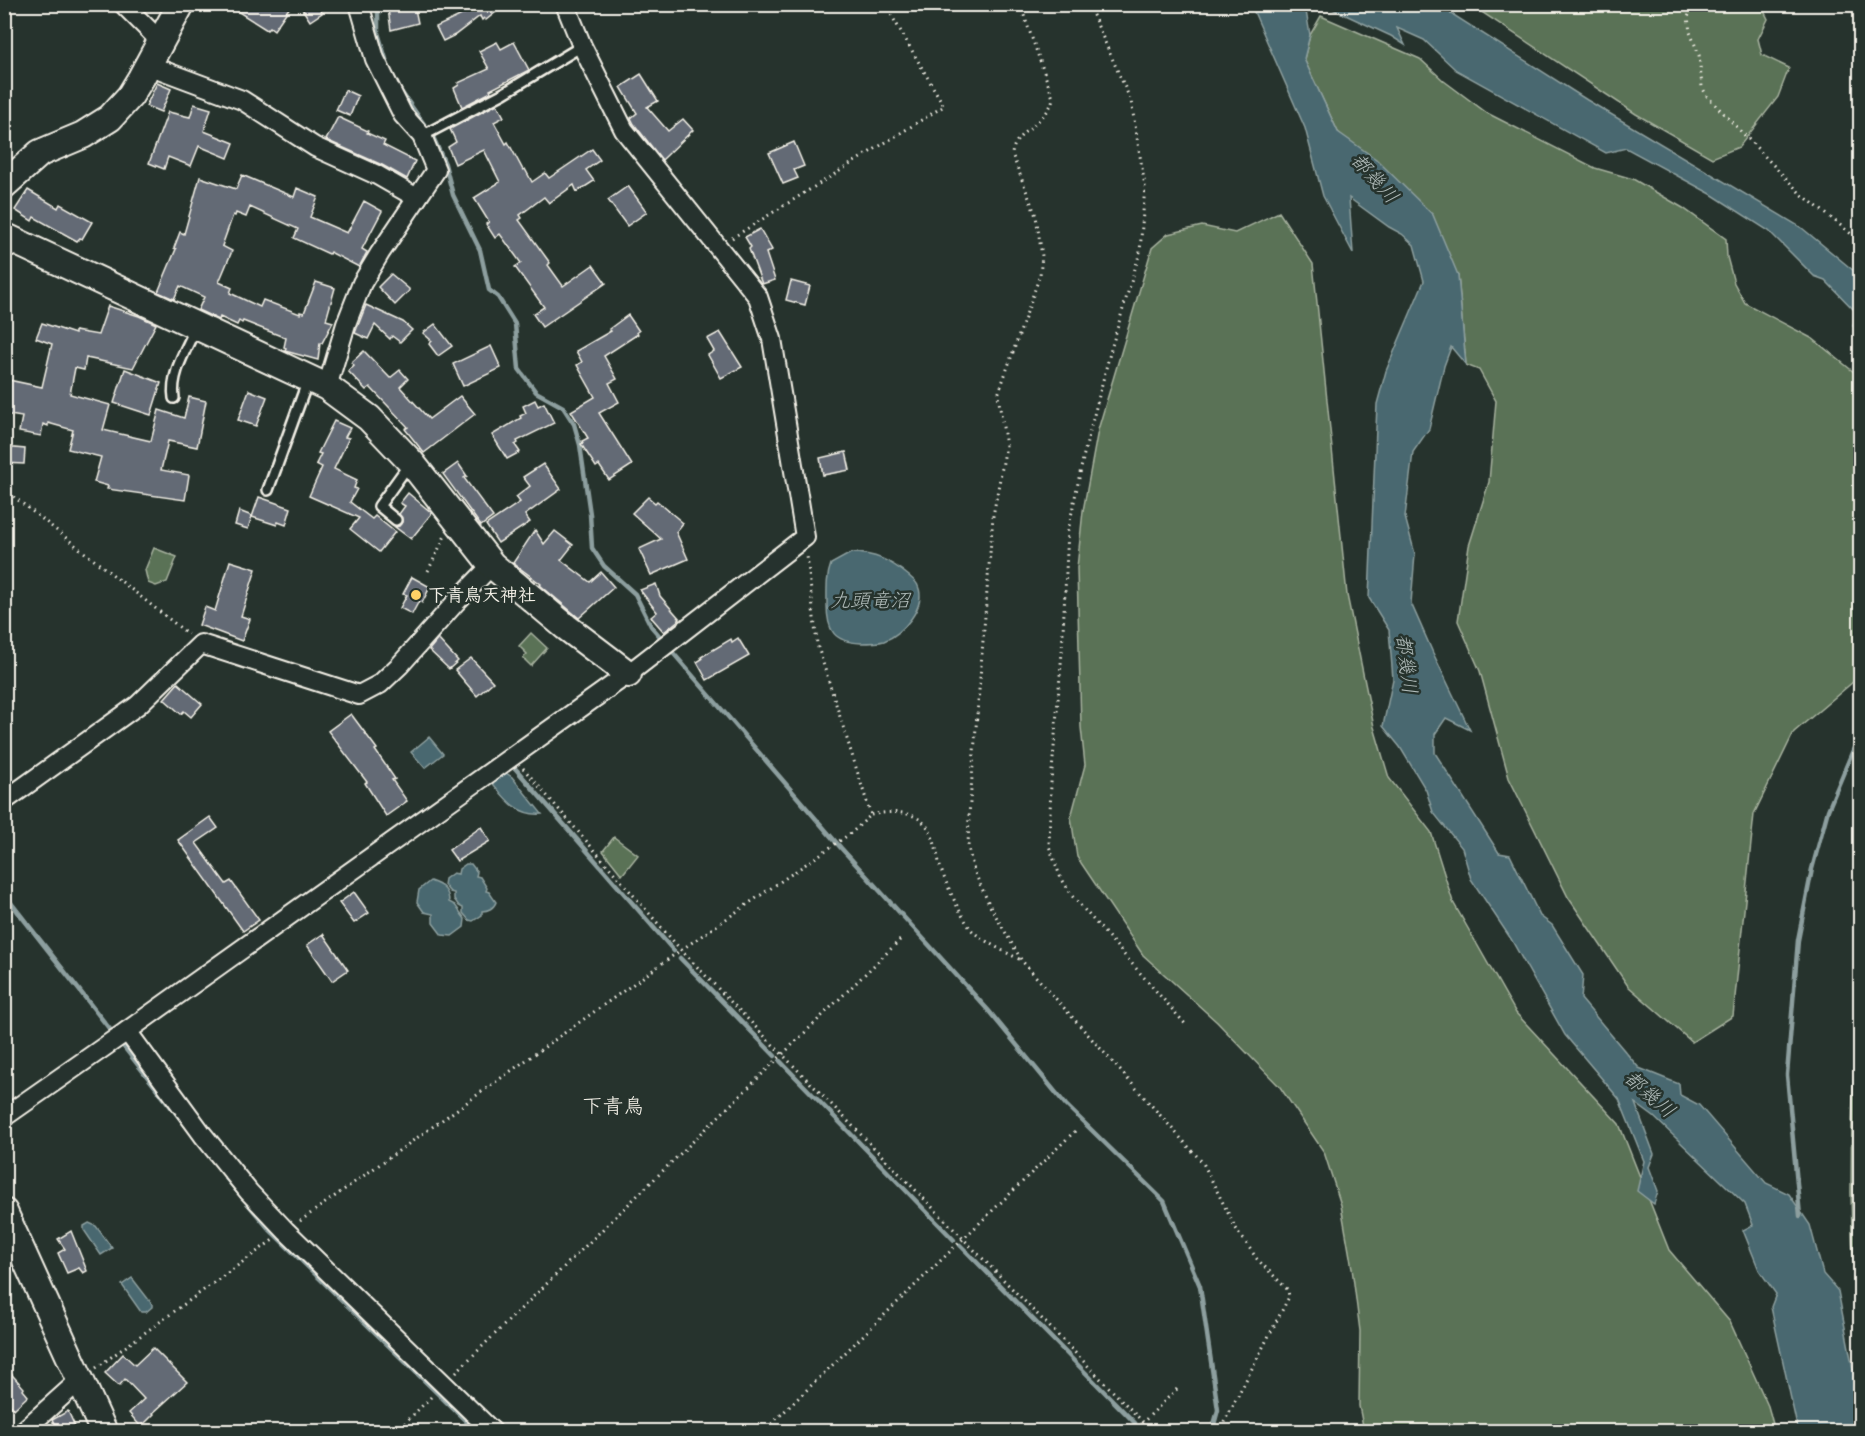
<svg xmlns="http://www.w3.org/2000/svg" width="1865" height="1436" viewBox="0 0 1865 1436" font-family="Mali,'Klee One',sans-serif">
<rect width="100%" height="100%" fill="#26332d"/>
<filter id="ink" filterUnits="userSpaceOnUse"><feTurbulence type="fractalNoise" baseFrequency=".0167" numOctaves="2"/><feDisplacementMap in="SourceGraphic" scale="12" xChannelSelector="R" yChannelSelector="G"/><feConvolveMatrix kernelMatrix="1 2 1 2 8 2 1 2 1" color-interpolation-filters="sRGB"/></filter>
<g filter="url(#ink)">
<g fill="#5a7256" stroke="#a7b29f" stroke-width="1.5">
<polygon points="1471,5 1761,5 1768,19 1758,39 1762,55 1789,68 1778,97 1739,147 1712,158 1636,114"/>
<polygon points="1321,16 1420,59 1444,81 1487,113 1595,168 1633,179 1683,208 1726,239 1727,257 1734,283 1745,303 1813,339 1860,377 1860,676 1794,732 1754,814 1733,1016 1692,1042 1628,986 1568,897 1509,778 1480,671 1458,621 1469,546 1489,482 1496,401 1479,370 1466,365 1458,275 1338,132 1304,59 1310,35"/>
<polygon points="1279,212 1313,264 1347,595 1374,727 1389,778 1431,832 1453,902 1516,1013 1619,1124 1669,1250 1730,1322 1768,1406 1775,1431 1364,1431 1359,1406 1360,1331 1352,1268 1341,1205 1324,1152 1280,1087 1217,1022 1143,955 1077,857 1071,817 1085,765 1081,727 1077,568 1083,511 1098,430 1152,248 1168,234 1202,226 1235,233"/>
<polygon points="154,548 177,557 167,582 156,586 148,583 145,570"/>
<polygon points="531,633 547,648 531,666 523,658 527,654 519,646"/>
<polygon points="614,837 638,855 622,875 603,851"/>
<path d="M 1860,1010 L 1860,1312 C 1852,1273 1852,1232 1851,1192 C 1851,1134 1853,1076 1858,1017 Z"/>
</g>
<g fill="#48686f" stroke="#8d9f9f" stroke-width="1.5">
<polygon points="1251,5 1305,5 1310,35 1304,59 1338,132 1376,159 1433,215 1458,275 1466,365 1451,347 1444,366 1429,429 1413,452 1405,517 1415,554 1411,603 1433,653 1470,730 1446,718 1435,734 1435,753 1499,853 1510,855 1540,916 1552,925 1583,975 1581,999 1639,1068 1679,1084 1680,1095 1699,1105 1766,1183 1789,1194 1810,1225 1823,1274 1838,1291 1853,1369 1860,1388 1860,1431 1798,1431 1771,1307 1776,1294 1759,1270 1743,1230 1753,1225 1745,1204 1654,1117 1635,1103 1654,1154 1649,1167 1658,1191 1654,1204 1637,1191 1644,1161 1619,1099 1565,1035 1511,939 1471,879 1462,848 1433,812 1426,790 1400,747 1383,726 1393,679 1389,630 1369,598 1377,404 1386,371 1424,281 1414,245 1402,234 1389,227 1349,198 1353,253 1323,196 1305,128"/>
<polygon points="1324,5 1438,5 1587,100 1802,228 1860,276 1860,332 1853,326 1856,312 1825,280 1814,276 1769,231 1711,194 1626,148 1606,153 1456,70 1424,40 1397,28 1405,45 1391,36"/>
<path d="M 851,553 C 875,553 891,561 909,576 C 912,579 917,582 918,586 C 927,607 902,634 884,641 C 877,643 868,643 861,643 C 834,642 827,631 827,605 C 827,591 826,577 831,564 Z"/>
<polygon points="429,737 443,754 425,768 411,752"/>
<path d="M 506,773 L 512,777 L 542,814 C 516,816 505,798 490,780 L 499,774 Z"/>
<path d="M 466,864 L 471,864 L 477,872 L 476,876 L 480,877 L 487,888 L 486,891 L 489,892 L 496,902 C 494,908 488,911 482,911 L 482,915 L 473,921 L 469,920 L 463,913 L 463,908 L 459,906 L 454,899 L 454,893 L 450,892 L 444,885 L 445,879 L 453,873 L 458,874 L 459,869 Z"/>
<path d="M 430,881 C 442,885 449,890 449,902 L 455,905 L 465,919 L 464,927 L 452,936 L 442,935 L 433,923 L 433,914 L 424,912 L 417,902 L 419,890 Z"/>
<polygon points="89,1223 96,1226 112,1248 101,1255 84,1230 84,1226"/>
<polygon points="132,1278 152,1304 152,1307 146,1312 141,1312 122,1285"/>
</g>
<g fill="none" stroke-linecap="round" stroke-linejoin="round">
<g stroke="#8d9f9f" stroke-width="4.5">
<polyline points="378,4 378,33 388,66"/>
<polyline points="400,90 433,137 445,164 453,195 480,250 489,290 498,297 515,324 519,369 536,392 563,407 574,424 580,445 590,514 592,548 604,566 635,594 651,626 663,640"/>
<polyline points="668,647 841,848 988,1010 1066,1105 1164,1201 1200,1286 1218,1410 1212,1432"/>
<polyline points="514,767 674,951"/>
<polyline points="4,894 112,1032"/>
<polyline points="680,958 775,1056"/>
<polyline points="124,1047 186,1126"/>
<polyline points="780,1061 954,1240"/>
<polyline points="226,1178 270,1230 477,1432"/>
<polyline points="1800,1216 1787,1075 1798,940 1812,869 1828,810 1856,743 1860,736"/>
<polyline points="960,1245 1135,1423"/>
<polyline points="1140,1429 1142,1432"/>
</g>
</g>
<g fill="#636a74" stroke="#f4f1e8" stroke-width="1.5">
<polygon points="226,4 292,4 274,30 270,27 267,30"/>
<polygon points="299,4 317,4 322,13 310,21"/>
<polygon points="407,4 414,4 418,23 391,30 388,9"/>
<polygon points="456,4 506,4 486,20 484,18 482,20 480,16 455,35 443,41 436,27 464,14"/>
<polygon points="497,42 501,49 514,42 529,70 490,90 491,92 462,107 454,88 459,85 458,83 489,69 479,51"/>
<polygon points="641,74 658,101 647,107 668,131 683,119 693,130 662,160 634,124 631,118 637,113 621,87"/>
<polygon points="157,83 171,89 161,112 146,106"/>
<polygon points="345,90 358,96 350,116 336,110"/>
<polygon points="194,104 211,109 204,131 234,143 228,158 199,146 191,166 168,157 164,169 149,163 168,112 190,117"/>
<polygon points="497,104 504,117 494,122 506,144 508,142 523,170 525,169 532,182 545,173 549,178 592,149 600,160 586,170 594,181 577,192 574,185 549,203 544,197 520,215 522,218 519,220 550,263 548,265 563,286 593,265 606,283 542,327 533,314 544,307 515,267 521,263 500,234 495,238 486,224 489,222 474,198 500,182 484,150 455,164 448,147 456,142 450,129"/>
<polygon points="338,117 368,131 367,133 385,141 383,145 415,161 407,179 382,165 326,140"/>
<polygon points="794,142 804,166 794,170 798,178 783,184 769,153"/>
<polygon points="242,175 294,197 297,188 318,197 310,217 347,233 364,201 382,211 362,249 367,252 359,267 330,252 329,254 294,238 298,229 250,207 246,217 236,213 235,216 233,215 222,246 232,251 219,282 232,288 230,293 260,307 263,300 300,314 300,312 304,313 316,282 335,288 326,320 333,322 322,343 320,343 318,360 285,351 286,348 284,347 286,338 243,321 242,323 239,321 237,325 220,317 219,320 198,310 204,297 180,286 174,299 158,292 176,249 174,248 180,232 184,234 200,177 236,189"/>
<polygon points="628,186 647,212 627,226 608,200"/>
<polygon points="28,190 58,208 60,204 92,222 82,239 80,238 77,241 34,217 32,221 15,210"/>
<polygon points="760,229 772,250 766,253 775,280 762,284 749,249 751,247 745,237"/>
<polygon points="391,274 409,289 409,291 395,305 378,287"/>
<polygon points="791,281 810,286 805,305 786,300"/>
<polygon points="366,305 403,322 412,330 400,342 392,336 390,339 375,325 368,339 355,333"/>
<polygon points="108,306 139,316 156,324 133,368 86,358 84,370 75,368 70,394 110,405 103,430 151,441 159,410 184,418 189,397 206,401 197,447 168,441 161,470 189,475 185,500 107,489 108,486 94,482 101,457 68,449 73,430 48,423 48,426 43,424 41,436 19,432 22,417 4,414 4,379 42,387 52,344 36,338 42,323 75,334 75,331 98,335"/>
<polygon points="628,315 639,331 637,332 638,334 604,356 617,379 609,383 619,402 599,413 632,465 609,480 599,465 596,467 581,444 583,443 582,441 588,438 571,411 595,397 577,365 582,362 576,351 611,331 609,329"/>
<polygon points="435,324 452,346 438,356 429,344 432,341 423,333"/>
<polygon points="720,332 742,367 721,378 708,355 714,351 707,339"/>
<polygon points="491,346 501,368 463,386 453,364"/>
<polygon points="364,351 390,378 400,370 408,379 400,387 429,419 460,396 475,414 424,453 405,429 408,427 370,387 366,390 348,371 354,365 351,363"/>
<polygon points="125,369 161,383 151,415 114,403"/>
<polygon points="249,390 267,397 256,426 238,420"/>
<polygon points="535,400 538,406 544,403 554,423 517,441 518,443 515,445 520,452 507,459 492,435 521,418 520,416 526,413 523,406"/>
<polygon points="334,421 350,428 345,437 349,438 334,469 357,480 354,488 357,489 350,502 372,519 375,516 395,532 379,552 350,529 359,518 309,496 322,467 316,464 321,454 318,453"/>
<polygon points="4,447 25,449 24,464 4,463"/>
<polygon points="846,452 850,470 823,475 820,458"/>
<polygon points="458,463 467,476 464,478 493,517 481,526 443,474"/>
<polygon points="543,464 561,489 525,515 530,522 498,543 486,525 520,502 516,497 530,486 523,477"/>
<polygon points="408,493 432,513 411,539 395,527 399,526 402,522 399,514 405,506 400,503"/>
<polygon points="259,497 291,508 286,525 278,522 277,525 252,517"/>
<polygon points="648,497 655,503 657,501 683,523 676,532 688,559 651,575 639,549 661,539 632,513"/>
<polygon points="239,511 252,516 248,529 235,525"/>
<polygon points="535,530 544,544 555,531 573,545 561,560 590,582 601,572 614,587 579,618 540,585 541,584 513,563"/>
<polygon points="230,561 256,569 241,616 250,619 242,641 199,625 205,607 215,611"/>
<polygon points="412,577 430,587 422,603 419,601 412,614 400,608 407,595 403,594"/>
<polygon points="656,584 660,596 680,619 664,632 651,617 657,612 640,590"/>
<polygon points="738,638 749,656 707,680 697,662 702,659 701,657 731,639 732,642"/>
<polygon points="438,639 458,661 449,669 429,650"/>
<polygon points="471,658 493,682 477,696 455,670"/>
<polygon points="178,683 202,704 191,717 184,711 181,714 164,699"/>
<polygon points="351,714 377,749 375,750 395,779 392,780 407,801 386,816 365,783 367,782 328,731"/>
<polygon points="210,817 218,828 196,843 226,884 231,881 259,920 243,931 178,840"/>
<polygon points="481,827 490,841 457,861 449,850"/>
<polygon points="354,892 369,913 354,923 339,903"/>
<polygon points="323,934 348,970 332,981 307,945"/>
<polygon points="71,1231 87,1271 83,1273 79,1268 67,1273 58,1253 65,1249 58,1239"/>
<polygon points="153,1348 187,1382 153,1413 154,1414 141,1427 129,1413 144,1399 125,1379 119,1386 105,1373 123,1354 135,1365"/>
<polygon points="4,1366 24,1388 23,1390 28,1396 14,1409 4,1398"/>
<polygon points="68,1411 77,1431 57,1431 52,1420"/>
</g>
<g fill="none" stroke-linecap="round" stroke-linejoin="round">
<g stroke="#f4f1e8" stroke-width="14">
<g id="lane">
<polyline points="422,136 504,93 582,46"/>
<path d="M 174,398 C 170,374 187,348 196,327"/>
<polyline points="268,490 308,380"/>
<polyline points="396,520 379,506 410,463"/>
</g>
</g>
<g stroke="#f4f1e8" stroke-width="22">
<g id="street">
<polyline points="123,4 160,41"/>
<polyline points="148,65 242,100 315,147 377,175 417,198"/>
<polyline points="327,387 346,324 362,283 380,253 436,170 422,136 403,115 375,59 359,4"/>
<polyline points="4,801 138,705 201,644 359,695 380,684 400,665 456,602 492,565"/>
<polyline points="127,1031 203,1135 249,1192 286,1231 493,1432"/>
<polyline points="4,1117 127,1031 628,674 805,537 772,339 758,297 624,130 582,46 565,4"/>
<polyline points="22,1432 81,1379"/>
</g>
</g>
<g stroke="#f4f1e8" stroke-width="30">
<g id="secondary">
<polyline points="4,185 40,153 83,135 110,118 130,96 141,78 181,4"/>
<polyline points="4,236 327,387 369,418 411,462 492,565 566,627 628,674"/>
<polyline points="4,1212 104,1432"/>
</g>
</g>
<g stroke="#f4f1e8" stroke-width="3" stroke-dasharray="1.5 4.5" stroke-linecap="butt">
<path d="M 1020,4 L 1053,98 C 1048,124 1015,129 1012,154 L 1036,216 L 1042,256 L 1040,275 L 998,395 L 1006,446 L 993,516 L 969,815 L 968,847 L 974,871 L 990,906 L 1022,961 L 1203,1163 L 1235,1227 L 1257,1259 L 1288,1290 L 1289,1297 L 1219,1432"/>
<polyline points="1088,4 1131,101 1145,186 1140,252 1111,349 1084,454 1068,531 1062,652 1051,783 1049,846 1060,876 1073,897 1187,1026"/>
<polyline points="1694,4 1688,17 1690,32 1699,55 1702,87 1707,96 1800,193 1860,241"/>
<polyline points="732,238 944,106 885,4"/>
<polyline points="4,489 188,634"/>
<polyline points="428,571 445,536"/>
<polyline points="523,768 681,950 731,1002 1143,1422"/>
<path d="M 871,815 C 892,810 922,810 931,834 C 936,844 937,855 940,866 C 945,882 960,914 970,928 C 978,939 1009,954 1021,960"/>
<polyline points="300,1221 681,950 851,833 871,815 817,644 807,556"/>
<polyline points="96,1368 273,1240"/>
<polyline points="456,1372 902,938"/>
<polyline points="396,1432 432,1396"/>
<polyline points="763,1432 1075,1131"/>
<polyline points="1133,1432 1177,1389"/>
</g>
<use href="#lane" stroke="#26332d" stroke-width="9"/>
<use href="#street" stroke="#26332d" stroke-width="18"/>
<use href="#secondary" stroke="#26332d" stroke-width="26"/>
</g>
</g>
<circle fill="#ffd166" stroke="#26332d" stroke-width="2" cx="416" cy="595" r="6"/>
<g text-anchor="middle" stroke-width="5" stroke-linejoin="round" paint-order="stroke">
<g font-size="18" font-weight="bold" fill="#f4f1e8" stroke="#26332d" text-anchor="start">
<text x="428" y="601">下青鳥天神社</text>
</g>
<g font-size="20" font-style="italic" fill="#afbab8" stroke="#26332d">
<text transform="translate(1375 178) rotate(48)" y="7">都幾川</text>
<text x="870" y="607">九頭竜沼</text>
<text transform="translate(1407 664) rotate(83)" y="7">都幾川</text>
<text transform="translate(1650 1094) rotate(41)" y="7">都幾川</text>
</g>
<g font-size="21" fill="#f4f1e8" stroke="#26332d">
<text x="613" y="1113">下青鳥</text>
</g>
</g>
<rect width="1865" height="1436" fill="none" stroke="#26332d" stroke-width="24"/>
<rect x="12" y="12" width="1841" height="1412" fill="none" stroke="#f4f1e8" stroke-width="2" filter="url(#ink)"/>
</svg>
